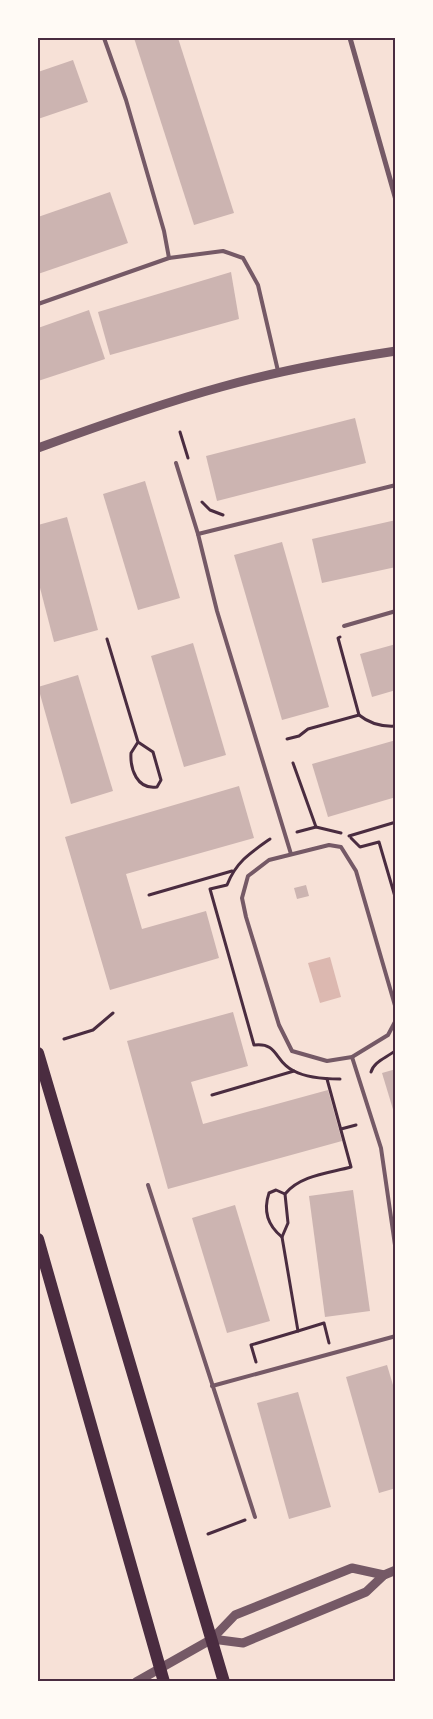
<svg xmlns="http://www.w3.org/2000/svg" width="433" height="1719" viewBox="0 0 433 1719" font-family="Karla,sans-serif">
<rect width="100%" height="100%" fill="#f7e1d7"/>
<polygon fill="#dcb8b0" points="330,957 341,997 320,1003 308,963"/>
<g fill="#ccb4b1">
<polygon points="134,38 178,38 234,213 194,225"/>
<polygon points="73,60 88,102 38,119 38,72"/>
<polygon points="110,192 128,243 38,274 38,217"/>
<polygon points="231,272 239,319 110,355 98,312"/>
<polygon points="89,310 105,359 38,381 38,328"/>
<polygon points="355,418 366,463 217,501 206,456"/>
<polygon points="145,481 180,598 138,610 103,494"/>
<polygon points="67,517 98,630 54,642 38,580 38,525"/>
<polygon points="396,520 396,567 322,583 312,539"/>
<polygon points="282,542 329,707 282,720 234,555"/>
<polygon points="193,643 226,755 184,767 151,656"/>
<polygon points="396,644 396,690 372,697 360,654"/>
<polygon points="78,675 113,791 71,804 38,687"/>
<polygon points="396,740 396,797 328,817 312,764"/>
<polygon points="239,786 254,838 126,874 142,929 206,911 219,958 110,990 65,837"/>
<polygon points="306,885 309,896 297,899 294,888"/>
<polygon points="233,1012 248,1066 191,1082 203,1124 328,1090 342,1141 168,1189 127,1041"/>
<polygon points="396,1069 396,1116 395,1116 382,1073"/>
<polygon points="353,1190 370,1311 325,1317 309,1196"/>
<polygon points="235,1205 270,1321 227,1333 192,1218"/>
<polygon points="387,1365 396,1395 396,1488 379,1493 346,1377"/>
<polygon points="298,1392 331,1507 289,1519 257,1403"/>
</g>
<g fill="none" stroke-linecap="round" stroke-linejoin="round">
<g stroke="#4a2c40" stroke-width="3">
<polyline points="180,432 188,458"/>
<polyline points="202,502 210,510 223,515"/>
<polyline points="340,637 338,638 359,715"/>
<path d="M 107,639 L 138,742 L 153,752 L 161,780 L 157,787 C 137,790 130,769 131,753 L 138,742"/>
<path d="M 287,739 L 299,736 L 308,729 L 359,715 C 370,724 381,727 396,726"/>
<polyline points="293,763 316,827 341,833"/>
<polyline points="297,832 316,827"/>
<polyline points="349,836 396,822"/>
<polyline points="351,838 360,847 379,842 396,900"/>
<path d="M 270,839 C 250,853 236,862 227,885 L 210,889 L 254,1045 C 279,1042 274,1062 294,1071 C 307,1078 326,1079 340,1079"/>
<polyline points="149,895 232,871"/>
<polyline points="64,1039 93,1030 113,1013"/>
<path d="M 371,1072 C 374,1061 387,1058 396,1050"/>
<path d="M 327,1079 L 351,1167 C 330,1173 300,1175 285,1194 L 288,1223 L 282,1237 L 298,1331 L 324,1323 L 329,1343"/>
<polyline points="212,1095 294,1071"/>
<polyline points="341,1129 356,1125"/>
<path d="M 282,1237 C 267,1225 263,1211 269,1193 L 276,1190 L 285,1194"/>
<polyline points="256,1362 251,1345 298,1331"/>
<polyline points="208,1534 245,1520"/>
</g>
<g stroke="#755966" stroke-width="4">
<polyline points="104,38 126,100 164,231 169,258"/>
<polyline points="38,304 169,258 223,251 243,258 258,285 278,371"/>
<polyline points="176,463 198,534 217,611 291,854"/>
<polyline points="198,534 396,485"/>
<polyline points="344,626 396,611"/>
<polyline points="396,1009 356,871 341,847 329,845 269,860 248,876 242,898 246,917 279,1025 292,1051 327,1061 352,1057 388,1035 396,1020"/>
<polyline points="352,1057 381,1148 396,1252"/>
<polyline points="148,1185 255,1517"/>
<polyline points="212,1386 396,1336"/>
</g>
<polyline stroke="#755966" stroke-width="5" points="350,38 396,200"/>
<g stroke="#755966" stroke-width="9">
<path d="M 38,448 C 98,426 159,404 221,387 C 278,371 337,360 396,351"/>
<polyline points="212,1639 243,1643 366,1592 384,1575 396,1570"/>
<polyline points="136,1682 212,1639 235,1615 352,1568 384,1575"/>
</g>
<g stroke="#4a2c40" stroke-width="12">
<polyline points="38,1053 224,1682"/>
<polyline points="38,1239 164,1682"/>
</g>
</g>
<rect width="433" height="1719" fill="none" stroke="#fffaf5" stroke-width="78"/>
<rect x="39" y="39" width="355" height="1641" fill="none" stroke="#4a2c40" stroke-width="2"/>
</svg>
